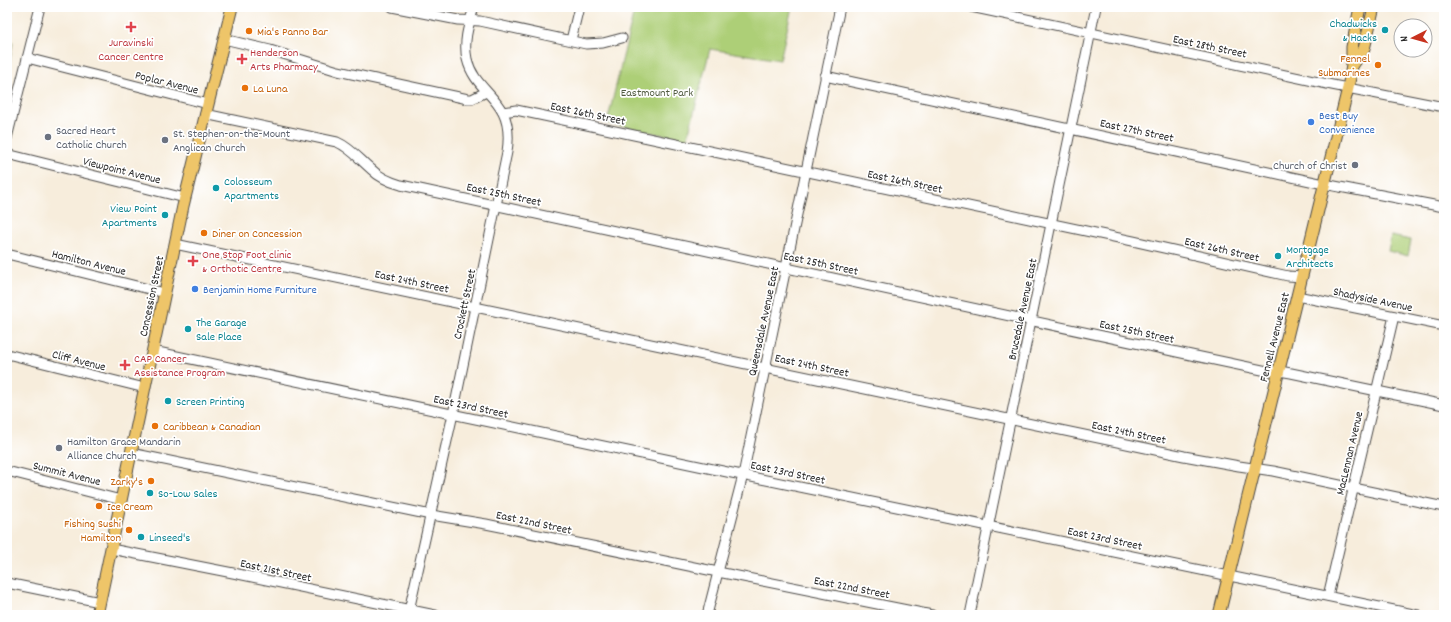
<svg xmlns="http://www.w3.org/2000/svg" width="1451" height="622" viewBox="0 0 1451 622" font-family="Dekko,sans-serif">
<rect width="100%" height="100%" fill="#fff"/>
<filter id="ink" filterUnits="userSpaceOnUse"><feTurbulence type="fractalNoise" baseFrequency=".025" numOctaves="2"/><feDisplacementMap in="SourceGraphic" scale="8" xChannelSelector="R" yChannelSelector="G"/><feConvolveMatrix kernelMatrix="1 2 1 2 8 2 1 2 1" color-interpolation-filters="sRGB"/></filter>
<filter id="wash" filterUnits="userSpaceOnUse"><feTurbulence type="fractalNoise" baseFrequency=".012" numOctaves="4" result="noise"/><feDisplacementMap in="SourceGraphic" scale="16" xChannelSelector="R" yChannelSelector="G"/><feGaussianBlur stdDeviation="0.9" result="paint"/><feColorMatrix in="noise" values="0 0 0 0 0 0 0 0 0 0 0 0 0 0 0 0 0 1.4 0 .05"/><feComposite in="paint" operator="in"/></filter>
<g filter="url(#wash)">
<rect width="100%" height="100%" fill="#f7eddc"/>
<g fill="#adcf77" stroke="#6c7d51">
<polygon points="635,7 792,7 780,60 710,49 687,140 607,123"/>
<polygon points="7,41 13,42 7,77"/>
<polygon points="1391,236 1411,240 1408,256 1388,251"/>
</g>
</g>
<g filter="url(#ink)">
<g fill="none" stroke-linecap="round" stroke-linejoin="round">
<g stroke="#4a4846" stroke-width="11">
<g id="minor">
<polyline points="392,7 458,20 480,21 586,44 603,43 622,38"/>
<polyline points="971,7 1332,85 1444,107"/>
<polyline points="224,39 270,50 338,71 468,99 472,99 486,92"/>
<polyline points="571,40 579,7"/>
<polyline points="27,58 208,104"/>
<polyline points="825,76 1324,184 1444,207"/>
<polyline points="503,112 516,110 1133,241 1288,276 1302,277"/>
<path d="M 205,114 L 337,142 C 351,148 359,159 371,169 C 379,177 390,182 401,185 L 1191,355 L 1267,371 L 1279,371 L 1291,373 L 1444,405"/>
<polyline points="7,138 40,7"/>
<polyline points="7,154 185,198"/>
<polyline points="175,244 1184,456 1239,466 1273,471 1444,507"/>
<polyline points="7,254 165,293"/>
<polyline points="1297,296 1444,326"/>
<polyline points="153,351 732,473 1418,615"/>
<polyline points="7,354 145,388"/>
<polyline points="131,453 431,515 486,524 718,572 932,615"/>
<polyline points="7,471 121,500"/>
<polyline points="111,549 238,574 435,615"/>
<polyline points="7,583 100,602"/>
<polyline points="1328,596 1394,316"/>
<path d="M 408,615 L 453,414 L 507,152 C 509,139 509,125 503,113 C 493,93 473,84 467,59 C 463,41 469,24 474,7"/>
<polyline points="707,615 743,475 840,7"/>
<polyline points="970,615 1096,7"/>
</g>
</g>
<g stroke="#4a4846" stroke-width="13">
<g id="major">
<polyline points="1352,66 1364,49 1374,7"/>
<polyline points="97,615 183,206 232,7"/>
<polyline points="1219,615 1348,88 1352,66 1352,47 1360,7"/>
</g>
</g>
<use href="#minor" stroke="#fff" stroke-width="9"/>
<use href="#major" stroke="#eec569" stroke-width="11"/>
</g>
</g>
<g fill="#e0444e" stroke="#fff" stroke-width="1.5">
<path d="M129 21h4v4h4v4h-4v4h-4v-4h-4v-4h4z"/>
<path d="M240 53h4v4h4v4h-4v4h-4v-4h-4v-4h4z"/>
<path d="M191 255h4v4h4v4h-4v4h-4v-4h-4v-4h4z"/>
<path d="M123 359h4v4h4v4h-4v4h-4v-4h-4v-4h4z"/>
</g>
<g fill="#0f9aa8" stroke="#fff" stroke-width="1.5">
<circle cx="1385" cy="30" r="4"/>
<circle cx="216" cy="188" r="4"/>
<circle cx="165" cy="215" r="4"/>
<circle cx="1278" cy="256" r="4"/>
<circle cx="188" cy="329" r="4"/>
<circle cx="168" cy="401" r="4"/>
<circle cx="150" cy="493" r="4"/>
<circle cx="141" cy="537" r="4"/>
</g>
<g fill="#e8710a" stroke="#fff" stroke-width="1.5">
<circle cx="249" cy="31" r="4"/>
<circle cx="1378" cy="65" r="4"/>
<circle cx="245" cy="88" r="4"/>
<circle cx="204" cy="233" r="4"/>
<circle cx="155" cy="426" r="4"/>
<circle cx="151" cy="481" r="4"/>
<circle cx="99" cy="506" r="4"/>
<circle cx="129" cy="530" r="4"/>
</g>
<g fill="#3f7fe0" stroke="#fff" stroke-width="1.5">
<circle cx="1311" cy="122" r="4"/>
<circle cx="195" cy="289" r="4"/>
</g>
<g fill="#6b7280" stroke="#fff" stroke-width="1.5">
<circle cx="48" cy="137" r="4"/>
<circle cx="165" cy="140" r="4"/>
<circle cx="1355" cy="165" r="4"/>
<circle cx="59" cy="448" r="4"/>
</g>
<g text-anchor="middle" stroke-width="3.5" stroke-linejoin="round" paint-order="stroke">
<g font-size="12" fill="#0d838f" stroke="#fff" text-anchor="start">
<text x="1377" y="27" text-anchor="end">Chadwicks<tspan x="1377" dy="14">&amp; Hacks</tspan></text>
<text x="224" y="185">Colosseum<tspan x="224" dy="14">Apartments</tspan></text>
<text x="157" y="212" text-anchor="end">View Point<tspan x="157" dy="14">Apartments</tspan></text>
<text x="1286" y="253">Mortgage<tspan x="1286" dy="14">Architects</tspan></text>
<text x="196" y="326">The Garage<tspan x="196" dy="14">Sale Place</tspan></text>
<text x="176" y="405">Screen Printing</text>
<text x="158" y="497">So-Low Sales</text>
<text x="149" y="541">Linseed's</text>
</g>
<g font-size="12" fill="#c56008" stroke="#fff" text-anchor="start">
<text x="257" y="35">Mia's Panno Bar</text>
<text x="1370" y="62" text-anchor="end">Fennel<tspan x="1370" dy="14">Submarines</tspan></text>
<text x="253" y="92">La Luna</text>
<text x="212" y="237">Diner on Concession</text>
<text x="163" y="430">Caribbean &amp; Canadian</text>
<text x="143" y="485" text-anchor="end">Zarky's</text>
<text x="107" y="510">Ice Cream</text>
<text x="121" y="527" text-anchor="end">Fishing Sushi<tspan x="121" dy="14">Hamilton</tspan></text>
</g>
<g font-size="12" fill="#be3a42" stroke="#fff" text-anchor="start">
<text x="131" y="46" text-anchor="middle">Juravinski<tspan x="131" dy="14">Cancer Centre</tspan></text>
<text x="250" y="56">Henderson<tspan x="250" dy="14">Arts Pharmacy</tspan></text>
<text x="202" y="258">One Stop Foot clinic<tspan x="202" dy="14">&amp; Orthotic Centre</tspan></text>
<text x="134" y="362">CAP Cancer<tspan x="134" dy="14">Assistance Program</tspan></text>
</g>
<g font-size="12" fill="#2b2b2b" stroke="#fff">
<text transform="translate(1210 46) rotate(12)" y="4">East 28th Street</text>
<text transform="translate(167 82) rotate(14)" y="4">Poplar Avenue</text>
<text transform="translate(588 113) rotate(12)" y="4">East 26th Street</text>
<text transform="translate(1137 130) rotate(12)" y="4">East 27th Street</text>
<text transform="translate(122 170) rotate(14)" y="4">Viewpoint Avenue</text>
<text transform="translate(905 181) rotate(12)" y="4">East 26th Street</text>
<text transform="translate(504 194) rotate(12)" y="4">East 25th Street</text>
<text transform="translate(1222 249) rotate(13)" y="4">East 26th Street</text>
<text transform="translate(89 262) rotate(14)" y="4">Hamilton Avenue</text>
<text transform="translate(821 263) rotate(12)" y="4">East 25th Street</text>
<text transform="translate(412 281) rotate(12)" y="4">East 24th Street</text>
<text transform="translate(151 296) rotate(-78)" y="4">Concession Street</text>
<text transform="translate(1373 299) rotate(12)" y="4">Shadyside Avenue</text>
<text transform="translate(464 304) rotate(-78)" y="4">Crockett Street</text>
<text transform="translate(1022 309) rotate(-78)" y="4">Brucedale Avenue East</text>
<text transform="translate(763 321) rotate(-78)" y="4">Queensdale Avenue East</text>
<text transform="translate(1137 331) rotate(12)" y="4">East 25th Street</text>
<text transform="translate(1274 337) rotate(-76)" y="4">Fennell Avenue East</text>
<text transform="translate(79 360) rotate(14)" y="4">Cliff Avenue</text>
<text transform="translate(812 365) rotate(12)" y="4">East 24th Street</text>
<text transform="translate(471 406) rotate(12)" y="4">East 23rd Street</text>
<text transform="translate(1129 432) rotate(12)" y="4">East 24th Street</text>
<text transform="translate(1349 453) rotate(-77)" y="4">MacLennan Avenue</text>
<text transform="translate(788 472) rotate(12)" y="4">East 23rd Street</text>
<text transform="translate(67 473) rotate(14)" y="4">Summit Avenue</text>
<text transform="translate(534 522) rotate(12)" y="4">East 22nd Street</text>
<text transform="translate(1105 538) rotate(12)" y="4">East 23rd Street</text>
<text transform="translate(276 570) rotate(12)" y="4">East 21st Street</text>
<text transform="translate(852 587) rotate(11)" y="4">East 22nd Street</text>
</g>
<g font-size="12" fill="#525c42" stroke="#fff">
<text x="657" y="96">Eastmount Park</text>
</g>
<g font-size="12" fill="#366cbe" stroke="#fff" text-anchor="start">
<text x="1319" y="119">Best Buy<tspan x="1319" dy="14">Convenience</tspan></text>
<text x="203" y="293">Benjamin Home Furniture</text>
</g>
<g font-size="12" fill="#5b616d" stroke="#fff" text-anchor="start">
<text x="56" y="134">Sacred Heart<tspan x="56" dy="14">Catholic Church</tspan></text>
<text x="173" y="137">St. Stephen-on-the-Mount<tspan x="173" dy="14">Anglican Church</tspan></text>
<text x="1347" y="169" text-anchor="end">Church of Christ</text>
<text x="67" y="445">Hamilton Grace Mandarin<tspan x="67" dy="14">Alliance Church</tspan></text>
</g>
</g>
<rect width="1451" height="622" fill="none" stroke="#fff" stroke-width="24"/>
<g transform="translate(1413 38) rotate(264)"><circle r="19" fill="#ffffff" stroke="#aaaaaa"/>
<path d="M0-3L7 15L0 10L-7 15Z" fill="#c8321e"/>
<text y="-6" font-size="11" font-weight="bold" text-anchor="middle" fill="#2b2b2b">N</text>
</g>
</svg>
